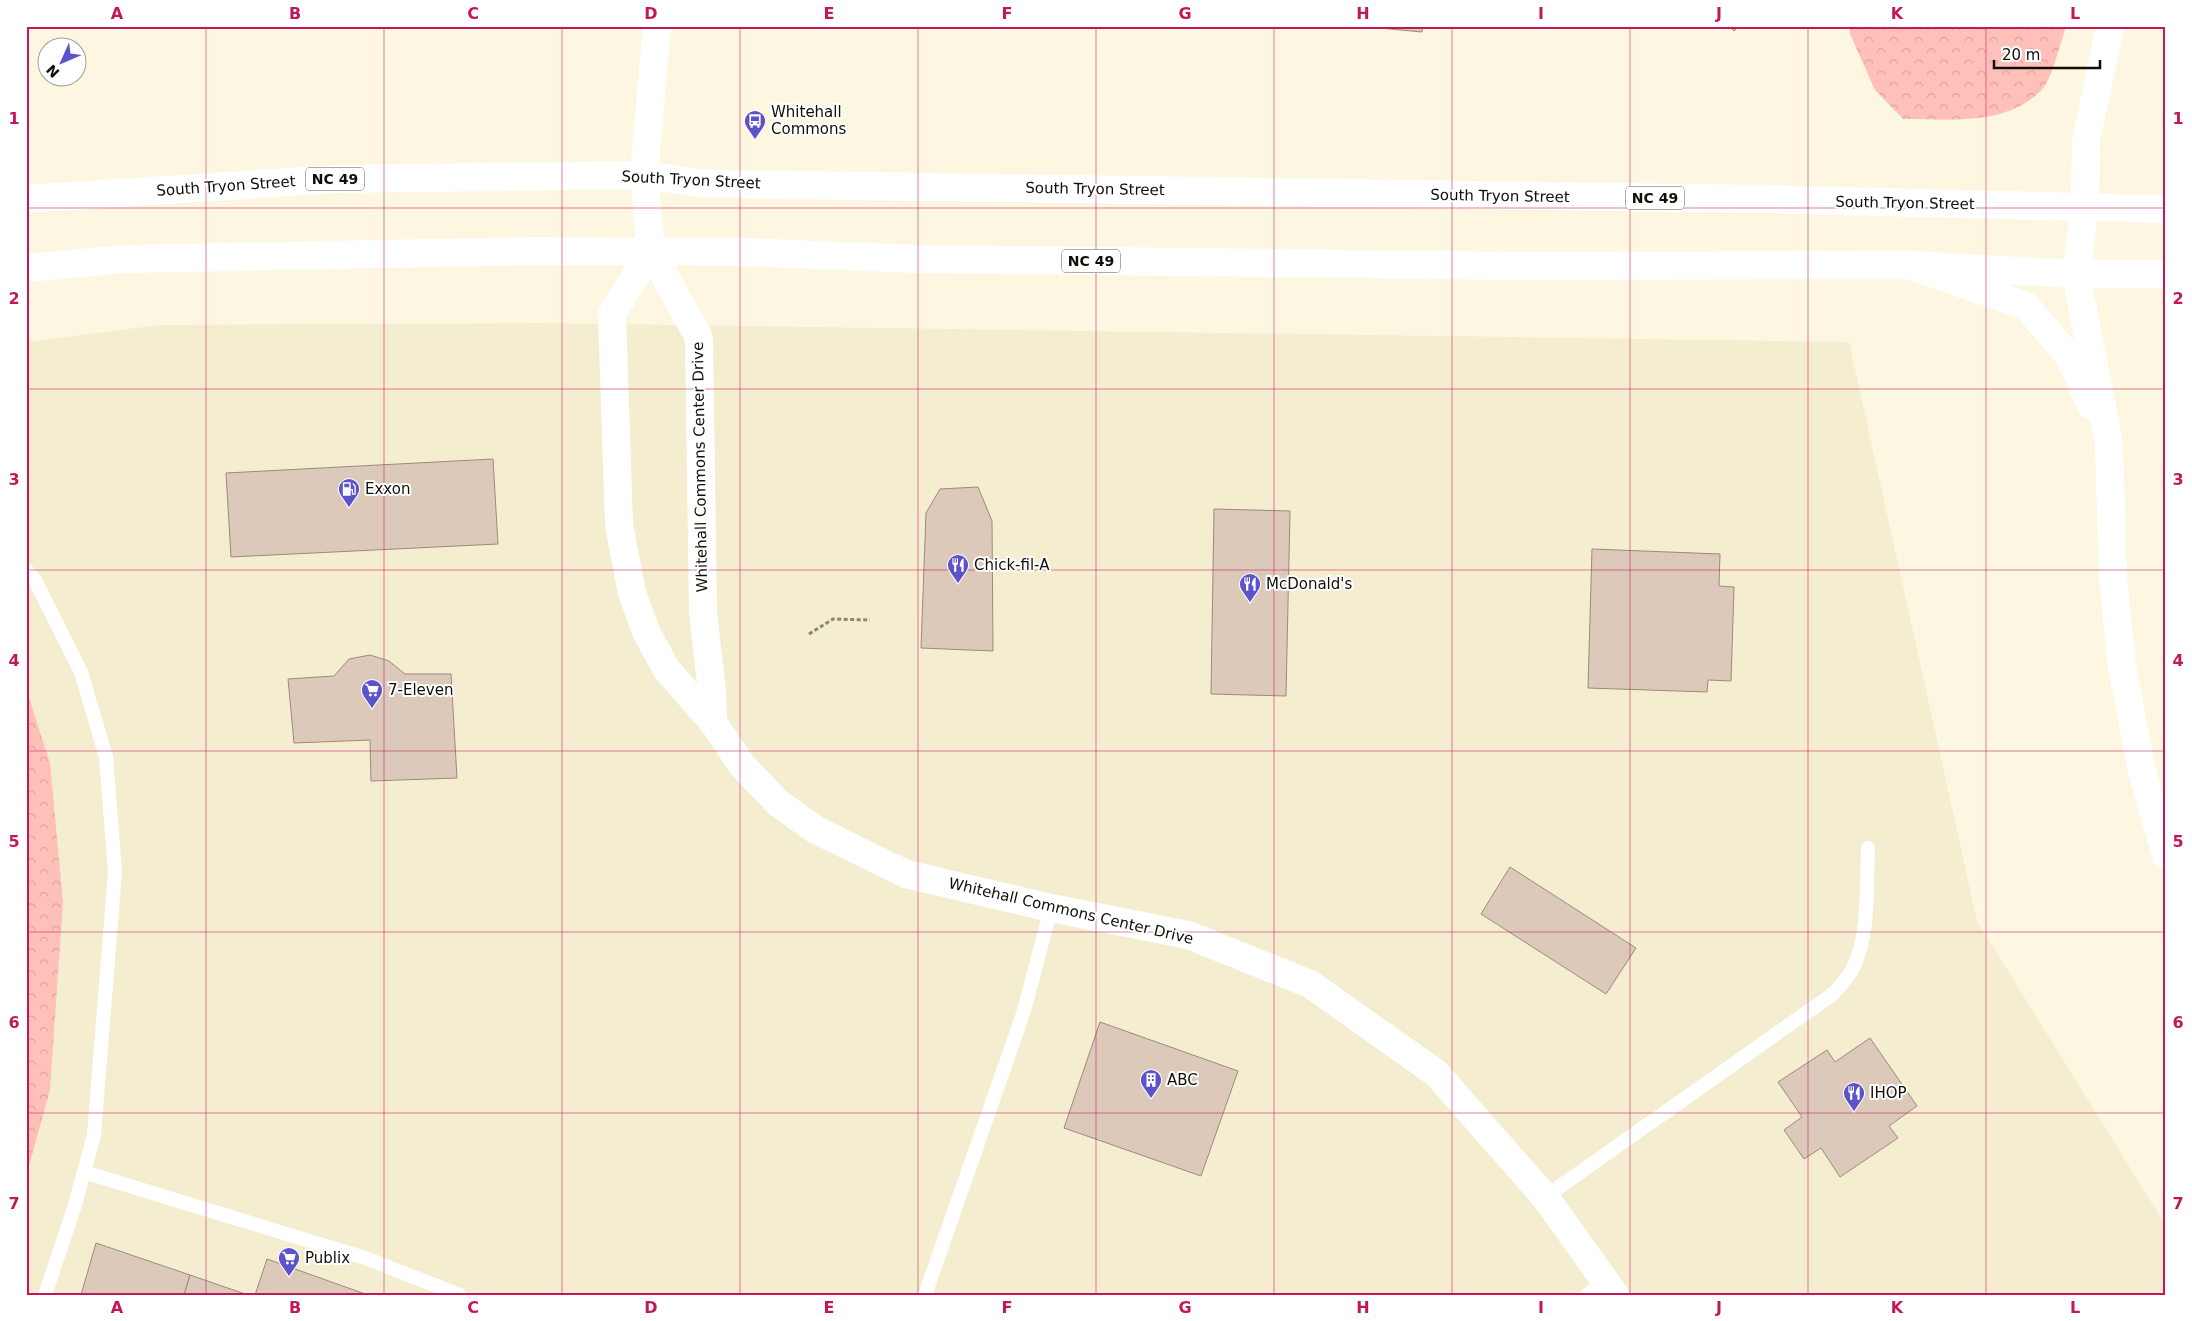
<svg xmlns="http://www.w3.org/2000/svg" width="2192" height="1321" viewBox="0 0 2192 1321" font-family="'DejaVu Sans',sans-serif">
<defs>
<pattern id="forest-crowns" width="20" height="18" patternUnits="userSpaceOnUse" patternTransform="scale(1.25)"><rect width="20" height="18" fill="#ffc0ba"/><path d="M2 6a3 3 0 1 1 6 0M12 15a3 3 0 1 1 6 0" fill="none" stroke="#daa49e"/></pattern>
</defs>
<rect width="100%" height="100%" fill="#fdf7e2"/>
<polygon fill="#f5edd0" points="536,323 1849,342 1977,921 2166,1226 2166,1295 26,1295 26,1177 50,1090 50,763 26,688 26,342 160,325"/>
<g fill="url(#forest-crowns)">
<path d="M 1850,26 L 2066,26 C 2062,39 2051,79 2044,87 C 2010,127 1950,119 1903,119 L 1875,90 L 1850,34 Z"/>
<polygon points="26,688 50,763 63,902 50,1090 26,1177"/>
</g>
<g fill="#dcc9ba" stroke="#9c8a7c">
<polygon points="1358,26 1423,26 1422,32"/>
<polygon points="1729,26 1739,26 1734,31"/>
<polygon points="493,459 498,544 231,557 226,473"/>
<polygon points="978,487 992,521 993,651 921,648 926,513 940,489"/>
<polygon points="1214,509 1290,511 1286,696 1211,694"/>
<polygon points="1592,549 1720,554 1719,586 1734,587 1731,681 1708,680 1707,692 1588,688"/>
<polygon points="370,655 389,661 405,674 451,674 457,778 371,781 370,740 294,743 288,679 334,676 349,659"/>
<polygon points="1510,867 1636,948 1606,994 1481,914"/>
<polygon points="1100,1022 1238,1071 1201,1176 1064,1128"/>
<polygon points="1870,1038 1917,1106 1889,1126 1898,1138 1840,1177 1821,1148 1804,1159 1784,1130 1802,1117 1778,1082 1827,1050 1835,1062"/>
<polygon points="96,1243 190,1275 184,1295 81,1295"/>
<polygon points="267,1259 368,1295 255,1295"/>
<polygon points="190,1275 248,1295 184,1295"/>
</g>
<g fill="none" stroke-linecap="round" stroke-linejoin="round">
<polyline stroke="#8b8778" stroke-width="3" stroke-dasharray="4 2.5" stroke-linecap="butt" points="809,634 833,619 870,620"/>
<g stroke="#fff" stroke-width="14">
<polyline points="26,570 35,580 81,672 106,757 115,872 94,1135 75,1205 45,1295"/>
<polyline points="84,1172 365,1258 460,1295"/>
<path d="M 1545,1197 L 1833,994 C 1840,986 1850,976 1854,966 C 1870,931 1866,886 1868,848"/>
<polyline points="925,1295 1024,1011 1051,908"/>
<polyline points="1587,1295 1606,1281"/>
</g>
<g stroke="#fff" stroke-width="28">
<polyline points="657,26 644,175 651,251 699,338 703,613 712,691 713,722"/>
<polyline points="651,251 612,314 619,525 632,593 647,634 667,670 713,722 741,764 778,803 816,830 906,874 1051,908 1188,935 1310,984 1436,1073 1545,1197 1615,1295"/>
</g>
<g stroke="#fff" stroke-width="28">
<polyline points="26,199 336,179 644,175 698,183 728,184 1755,199 2166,209"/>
<polyline points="26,268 125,259 530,251 742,252 918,259 1531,266 1909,265 2076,274 2166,274"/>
</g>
<g stroke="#fff" stroke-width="28">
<polyline points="2110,26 2086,141 2085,207 2076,274 2109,444 2113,579 2122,667 2142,772 2166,856"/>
<polyline points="1909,265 2026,306 2068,355 2091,405"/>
</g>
</g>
<path fill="none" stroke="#c2185b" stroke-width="1" stroke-opacity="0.55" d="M 206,26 L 206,1295M 384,26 L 384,1295M 562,26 L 562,1295M 740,26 L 740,1295M 918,26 L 918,1295M 1096,26 L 1096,1295M 1274,26 L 1274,1295M 1452,26 L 1452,1295M 1630,26 L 1630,1295M 1808,26 L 1808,1295M 1986,26 L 1986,1295M 26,208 L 2166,208M 26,389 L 2166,389M 26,570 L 2166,570M 26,751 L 2166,751M 26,932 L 2166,932M 26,1113 L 2166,1113"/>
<defs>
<g id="bus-pin" transform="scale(1.125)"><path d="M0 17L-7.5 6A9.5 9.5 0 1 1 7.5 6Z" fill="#5c52ca" stroke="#fff"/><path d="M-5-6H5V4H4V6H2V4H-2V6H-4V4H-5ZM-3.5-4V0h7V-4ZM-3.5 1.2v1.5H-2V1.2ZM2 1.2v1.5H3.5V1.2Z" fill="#fff"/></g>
<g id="fuel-pin" transform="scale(1.125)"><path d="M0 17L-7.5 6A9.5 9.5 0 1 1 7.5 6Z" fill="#5c52ca" stroke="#fff"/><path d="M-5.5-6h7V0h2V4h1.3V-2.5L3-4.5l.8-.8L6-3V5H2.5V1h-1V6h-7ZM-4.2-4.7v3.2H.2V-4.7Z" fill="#fff"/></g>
<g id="restaurant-pin" transform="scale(1.125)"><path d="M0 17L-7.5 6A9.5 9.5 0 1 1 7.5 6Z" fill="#5c52ca" stroke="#fff"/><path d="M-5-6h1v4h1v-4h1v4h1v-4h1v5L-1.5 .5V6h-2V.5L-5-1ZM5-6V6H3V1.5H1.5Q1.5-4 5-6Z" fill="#fff"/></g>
<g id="supermarket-pin" transform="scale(1.125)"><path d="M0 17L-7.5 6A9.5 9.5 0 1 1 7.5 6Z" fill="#5c52ca" stroke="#fff"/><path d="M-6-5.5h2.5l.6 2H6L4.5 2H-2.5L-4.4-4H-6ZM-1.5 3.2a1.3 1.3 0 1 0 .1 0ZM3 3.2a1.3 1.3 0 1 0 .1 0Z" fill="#fff"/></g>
<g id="building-pin" transform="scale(1.125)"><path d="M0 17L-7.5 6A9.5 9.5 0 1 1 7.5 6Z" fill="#5c52ca" stroke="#fff"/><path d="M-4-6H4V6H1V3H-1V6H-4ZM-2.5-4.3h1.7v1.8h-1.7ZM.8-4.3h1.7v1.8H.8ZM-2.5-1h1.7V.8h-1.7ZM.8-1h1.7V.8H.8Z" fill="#fff"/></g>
</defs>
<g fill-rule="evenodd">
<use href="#bus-pin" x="755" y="121"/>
<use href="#fuel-pin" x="349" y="489"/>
<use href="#restaurant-pin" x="958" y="565"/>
<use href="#restaurant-pin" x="1250" y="584"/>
<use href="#supermarket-pin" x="372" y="690"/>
<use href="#building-pin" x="1151" y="1080"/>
<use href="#restaurant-pin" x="1854" y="1093"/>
<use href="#supermarket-pin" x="289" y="1258"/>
</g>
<g text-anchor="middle" stroke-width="4" stroke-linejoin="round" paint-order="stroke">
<g fill="#fff" stroke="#585651" stroke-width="1">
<rect x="306" y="167.5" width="58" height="23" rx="4"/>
<rect x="1626" y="186.5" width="58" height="23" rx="4"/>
<rect x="1062" y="249.5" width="58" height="23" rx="4"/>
</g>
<g font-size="14" font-weight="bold" fill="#100e07">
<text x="335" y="184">NC 49</text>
<text x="1655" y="203">NC 49</text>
<text x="1091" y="266">NC 49</text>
</g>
<g font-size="15" fill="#100e07" stroke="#fff" text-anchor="start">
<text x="771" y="117">Whitehall<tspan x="771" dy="17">Commons</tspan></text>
<text x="365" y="494">Exxon</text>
<text x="974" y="570">Chick-fil-A</text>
<text x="1266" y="589">McDonald's</text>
<text x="388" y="695">7-Eleven</text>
<text x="1167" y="1085">ABC</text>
<text x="1870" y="1098">IHOP</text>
<text x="305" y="1263">Publix</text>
</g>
<g font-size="15" fill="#100e07" stroke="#fff">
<text transform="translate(691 180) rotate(3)" y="5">South Tryon Street</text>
<text transform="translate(226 186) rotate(-4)" y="5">South Tryon Street</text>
<text transform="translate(1095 189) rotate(1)" y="5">South Tryon Street</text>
<text transform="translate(1500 196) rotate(1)" y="5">South Tryon Street</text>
<text transform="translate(1905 203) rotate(1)" y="5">South Tryon Street</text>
<text transform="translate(700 467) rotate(-91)" y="5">Whitehall Commons Center Drive</text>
<text transform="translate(1071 911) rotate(13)" y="5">Whitehall Commons Center Drive</text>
</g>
</g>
<rect width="2192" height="1321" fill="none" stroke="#ffffff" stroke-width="55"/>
<g transform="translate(62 62) rotate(225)"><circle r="24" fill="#ffffff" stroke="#9f9f9c"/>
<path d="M0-4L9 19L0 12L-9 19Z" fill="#5c52ca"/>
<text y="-8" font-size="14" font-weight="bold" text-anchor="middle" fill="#100e07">N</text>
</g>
<path d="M1994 60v8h106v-8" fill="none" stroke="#100e07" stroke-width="2.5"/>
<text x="2002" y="60" font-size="15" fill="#100e07" stroke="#ffffff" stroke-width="4" paint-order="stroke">20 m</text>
<rect x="28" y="28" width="2136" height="1266" fill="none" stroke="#c2185b" stroke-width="2"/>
<g font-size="16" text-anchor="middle" font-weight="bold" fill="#c2185b">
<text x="117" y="19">A</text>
<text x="295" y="19">B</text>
<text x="473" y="19">C</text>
<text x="651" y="19">D</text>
<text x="829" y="19">E</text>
<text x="1007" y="19">F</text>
<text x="1185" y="19">G</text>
<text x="1363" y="19">H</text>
<text x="1541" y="19">I</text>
<text x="1719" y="19">J</text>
<text x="1897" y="19">K</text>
<text x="2075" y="19">L</text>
<text x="14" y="124">1</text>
<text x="2178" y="124">1</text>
<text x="14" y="304">2</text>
<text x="2178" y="304">2</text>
<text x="14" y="485">3</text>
<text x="2178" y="485">3</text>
<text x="14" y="666">4</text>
<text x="2178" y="666">4</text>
<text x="14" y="847">5</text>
<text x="2178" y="847">5</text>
<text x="14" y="1028">6</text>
<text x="2178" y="1028">6</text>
<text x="14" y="1209">7</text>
<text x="2178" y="1209">7</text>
<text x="117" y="1313">A</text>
<text x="295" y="1313">B</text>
<text x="473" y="1313">C</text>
<text x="651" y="1313">D</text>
<text x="829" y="1313">E</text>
<text x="1007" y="1313">F</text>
<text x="1185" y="1313">G</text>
<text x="1363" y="1313">H</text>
<text x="1541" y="1313">I</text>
<text x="1719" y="1313">J</text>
<text x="1897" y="1313">K</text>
<text x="2075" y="1313">L</text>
</g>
</svg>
